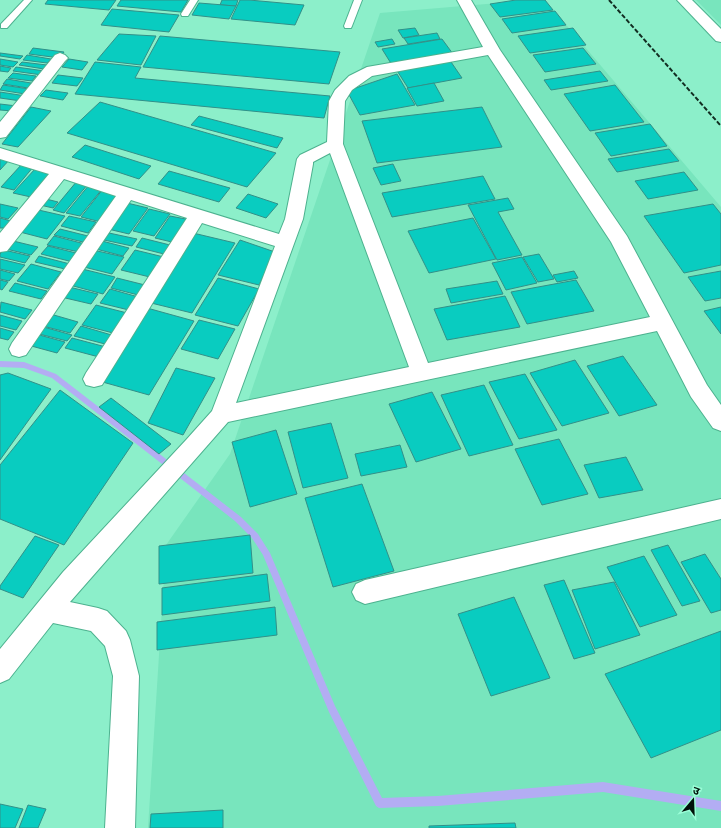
<svg xmlns="http://www.w3.org/2000/svg" width="721" height="828" viewBox="0 0 721 828" font-family="Lato,'Noto Sans Devanagari',sans-serif">
<rect width="100%" height="100%" fill="#8cefca"/>
<g fill="#78e5bd">
<polygon points="532,0 545,0 721,207 721,828 148,828 166,545 230,454 380,13"/>
<polygon points="696,0 721,0 721,25"/>
</g>
<g fill="none" stroke-linecap="round" stroke-linejoin="round">
<polygon fill="#b3adf3" fill-rule="evenodd" points="0,361 24,362 56,374 241,517 258,534 270,553 335,706 382,798 438,796 603,782 721,801 721,811 603,792 438,806 379,808 376,806 329,712 263,555 252,538 235,521 52,378 24,368 0,367"/>
</g>
<g fill="#09ccc0" stroke="#329088">
<polygon points="48,0 116,0 109,10 45,4"/>
<polygon points="121,0 188,0 181,12 117,6"/>
<polygon points="222,0 238,0 236,6 220,5"/>
<polygon points="240,0 249,0 304,5 295,25 231,19"/>
<polygon points="516,0 545,0 553,10 500,17 490,4"/>
<polygon points="199,3 236,6 229,19 192,15"/>
<polygon points="112,9 179,15 169,32 101,25"/>
<polygon points="555,11 566,25 512,33 502,19"/>
<polygon points="415,28 419,35 403,38 398,30"/>
<polygon points="573,28 586,45 530,53 518,36"/>
<polygon points="437,33 440,39 408,44 404,38"/>
<polygon points="119,34 156,36 141,65 97,60"/>
<polygon points="160,36 340,52 329,84 143,67"/>
<polygon points="392,39 395,44 378,47 375,42"/>
<polygon points="442,39 453,54 392,65 382,49"/>
<polygon points="33,48 64,52 60,58 29,54"/>
<polygon points="583,48 596,64 545,72 533,55"/>
<polygon points="0,53 23,56 20,59 0,56"/>
<polygon points="27,55 51,59 47,63 23,60"/>
<polygon points="0,59 18,62 13,67 0,65"/>
<polygon points="69,59 88,62 82,70 62,67"/>
<polygon points="449,59 462,78 408,88 396,69"/>
<polygon points="22,62 47,65 44,69 19,65"/>
<polygon points="95,62 141,67 135,78 330,96 324,118 75,94"/>
<polygon points="0,66 11,68 8,72 0,71"/>
<polygon points="16,67 45,71 42,75 13,71"/>
<polygon points="600,71 608,81 551,90 544,80"/>
<polygon points="13,73 36,76 32,81 8,78"/>
<polygon points="397,74 415,105 360,115 347,91"/>
<polygon points="58,75 83,78 77,86 52,83"/>
<polygon points="7,79 31,83 28,88 3,84"/>
<polygon points="434,83 444,101 417,106 407,88"/>
<polygon points="3,85 29,89 25,94 0,90"/>
<polygon points="615,85 644,122 590,131 564,94"/>
<polygon points="46,90 68,93 63,100 40,96"/>
<polygon points="0,92 26,96 21,101 0,98"/>
<polygon points="100,102 276,153 247,187 67,133"/>
<polygon points="0,104 17,106 13,111 0,110"/>
<polygon points="31,107 51,111 18,147 2,144"/>
<polygon points="482,107 502,147 377,163 362,121"/>
<polygon points="199,116 283,138 277,148 191,125"/>
<polygon points="650,124 667,146 611,156 595,133"/>
<polygon points="85,145 151,166 139,179 72,157"/>
<polygon points="669,149 679,161 617,172 608,159"/>
<polygon points="0,156 11,158 0,170"/>
<polygon points="22,164 34,166 14,190 1,187"/>
<polygon points="393,164 401,181 381,185 373,168"/>
<polygon points="35,169 52,173 31,197 13,193"/>
<polygon points="169,171 230,188 219,202 158,184"/>
<polygon points="684,172 698,190 648,199 635,181"/>
<polygon points="483,176 495,199 392,217 382,193"/>
<polygon points="77,181 88,184 64,213 53,210"/>
<polygon points="89,185 103,188 80,216 66,213"/>
<polygon points="103,189 123,193 101,222 81,217"/>
<polygon points="248,194 278,204 266,218 236,208"/>
<polygon points="508,198 514,209 498,212 522,255 497,260 468,205"/>
<polygon points="46,199 58,202 53,208 40,205"/>
<polygon points="127,203 148,208 129,234 108,229"/>
<polygon points="0,204 18,208 8,219 0,217"/>
<polygon points="713,204 721,214 721,265 684,273 644,216"/>
<polygon points="34,209 65,216 47,239 16,231"/>
<polygon points="149,209 170,214 154,236 133,231"/>
<polygon points="69,216 96,222 88,233 61,226"/>
<polygon points="170,216 191,220 176,243 155,238"/>
<polygon points="0,218 11,221 4,228 0,228"/>
<polygon points="473,218 496,259 429,273 408,231"/>
<polygon points="60,229 88,236 83,242 54,235"/>
<polygon points="109,233 137,239 132,246 104,240"/>
<polygon points="193,233 235,243 192,313 147,302"/>
<polygon points="54,236 85,244 79,252 47,245"/>
<polygon points="142,238 174,246 168,255 136,247"/>
<polygon points="9,240 38,247 31,255 2,248"/>
<polygon points="240,240 275,252 259,285 218,275"/>
<polygon points="102,241 129,248 123,256 96,249"/>
<polygon points="48,246 80,254 73,262 41,254"/>
<polygon points="4,250 30,256 25,263 0,257 0,254"/>
<polygon points="93,250 124,257 112,274 80,266"/>
<polygon points="135,250 168,258 154,278 121,270"/>
<polygon points="539,254 554,279 538,282 523,257"/>
<polygon points="39,256 70,264 65,269 35,262"/>
<polygon points="522,257 537,283 506,290 492,263"/>
<polygon points="0,259 25,265 18,273 0,269"/>
<polygon points="31,264 61,272 48,289 17,281"/>
<polygon points="78,268 115,277 103,294 66,284"/>
<polygon points="0,270 15,274 9,281 0,279"/>
<polygon points="574,271 578,278 557,282 553,275"/>
<polygon points="721,271 721,298 705,301 688,277"/>
<polygon points="117,278 149,286 142,296 111,288"/>
<polygon points="218,278 259,289 238,326 195,315"/>
<polygon points="0,280 8,282 2,290 0,289"/>
<polygon points="576,280 594,311 527,324 511,292"/>
<polygon points="497,281 503,294 451,303 446,289"/>
<polygon points="15,283 47,291 41,299 9,291"/>
<polygon points="69,287 98,294 91,304 61,297"/>
<polygon points="110,289 142,298 133,311 100,303"/>
<polygon points="505,296 520,327 447,340 434,309"/>
<polygon points="1,302 32,310 25,319 0,312"/>
<polygon points="96,305 131,314 117,334 82,325"/>
<polygon points="721,307 721,334 704,311"/>
<polygon points="147,308 194,321 149,395 99,381"/>
<polygon points="47,313 78,322 70,333 39,325"/>
<polygon points="0,315 22,321 16,330 0,326"/>
<polygon points="199,320 235,329 218,359 181,349"/>
<polygon points="40,326 72,335 67,341 35,333"/>
<polygon points="81,326 115,336 109,345 74,336"/>
<polygon points="0,328 14,332 8,340 0,338"/>
<polygon points="32,333 65,342 57,353 24,344"/>
<polygon points="72,338 106,347 99,357 65,348"/>
<polygon points="623,356 657,405 619,416 587,366"/>
<polygon points="575,360 609,413 562,426 530,373"/>
<polygon points="176,368 215,378 183,435 148,423"/>
<polygon points="8,373 51,389 0,460 0,375"/>
<polygon points="525,374 557,430 519,439 489,382"/>
<polygon points="484,385 513,445 469,456 441,395"/>
<polygon points="60,390 133,443 64,545 0,519 0,465"/>
<polygon points="432,392 461,449 416,462 389,404"/>
<polygon points="111,398 171,444 159,454 99,407"/>
<polygon points="331,423 348,478 303,488 288,432"/>
<polygon points="276,430 297,494 250,507 232,442"/>
<polygon points="559,439 588,494 542,505 515,449"/>
<polygon points="400,445 407,467 361,476 355,454"/>
<polygon points="626,457 643,490 599,498 584,465"/>
<polygon points="362,484 394,571 333,587 305,498"/>
<polygon points="250,535 253,573 159,584 159,546"/>
<polygon points="35,536 59,545 23,598 0,589 0,586"/>
<polygon points="668,545 700,601 682,606 651,550"/>
<polygon points="705,554 721,579 721,610 711,613 681,562"/>
<polygon points="644,556 677,615 640,627 607,567"/>
<polygon points="267,574 270,601 162,615 162,588"/>
<polygon points="564,580 595,653 574,659 544,585"/>
<polygon points="614,582 640,635 595,649 572,590"/>
<polygon points="514,597 550,678 491,696 458,614"/>
<polygon points="275,607 277,635 157,650 157,622"/>
<polygon points="721,631 721,730 651,758 605,674"/>
<polygon points="0,804 23,809 15,828 0,828"/>
<polygon points="28,805 46,809 38,828 19,828"/>
<polygon points="223,810 223,828 150,828 151,814"/>
<polygon points="515,823 516,828 429,828 429,826"/>
</g>
<g fill="none" stroke-linecap="round" stroke-linejoin="round">
<g stroke="#4db28f" stroke-width="2">
<g id="lane">
<polygon points="24,0 32,0 7,28 1,28 1,24"/>
<polygon points="190,0 198,0 188,16 182,16 181,14"/>
<polygon points="354,0 362,0 352,26 351,28 345,28 344,26"/>
</g>
</g>
<g stroke="#4db28f" stroke-width="2">
<g id="street">
<path d="M 457,0 L 471,0 L 500,50 L 627,236 L 707,385 L 721,405 L 721,431 L 713,428 L 691,397 L 657,331 L 228,422 L 70,602 L 98,608 L 107,611 L 126,631 L 130,640 L 139,676 L 135,828 L 105,828 L 113,676 L 105,646 L 91,631 L 53,623 L 9,679 L 0,683 L 0,649 L 63,572 L 186,440 L 212,411 L 275,246 L 202,223 L 102,385 L 94,387 L 86,385 L 83,379 L 86,373 L 187,218 L 131,200 L 26,355 L 19,357 L 12,355 L 9,349 L 12,343 L 116,196 L 64,179 L 7,251 L 0,252 L 0,233 L 49,174 L 0,159 L 0,148 L 279,234 L 285,219 L 297,159 L 300,155 L 327,142 L 329,101 L 335,90 L 349,76 L 367,67 L 483,47 ZM 488,55 L 611,242 L 650,317 L 428,363 L 343,144 L 345,101 L 352,90 L 372,76 ZM 330,153 L 409,367 L 236,403 L 303,219 L 313,164 L 313,162 Z"/>
<polygon points="677,0 692,0 721,29 721,42 716,41"/>
<polygon points="60,53 65,55 68,58 65,61 6,137 0,138 0,122 55,55"/>
<polygon points="721,499 721,519 365,604 356,600 352,592 356,584 365,580"/>
</g>
</g>
<use href="#lane" fill="#fff" fill-rule="evenodd"/>
<use href="#street" fill="#fff" fill-rule="evenodd"/>
<polyline stroke="#122e22" stroke-width="2" stroke-dasharray="4.5 2" stroke-linecap="butt" points="609,0 721,126"/>
</g>
<g transform="translate(693 800) rotate(19)" stroke="#99fdd7" stroke-width="3" paint-order="stroke">
<path d="M0-3L7 15L0 10L-7 15Z" fill="#001109"/>
<text y="-6" font-size="11" font-weight="bold" text-anchor="middle" fill="#001109">उ</text>
</g>
</svg>
